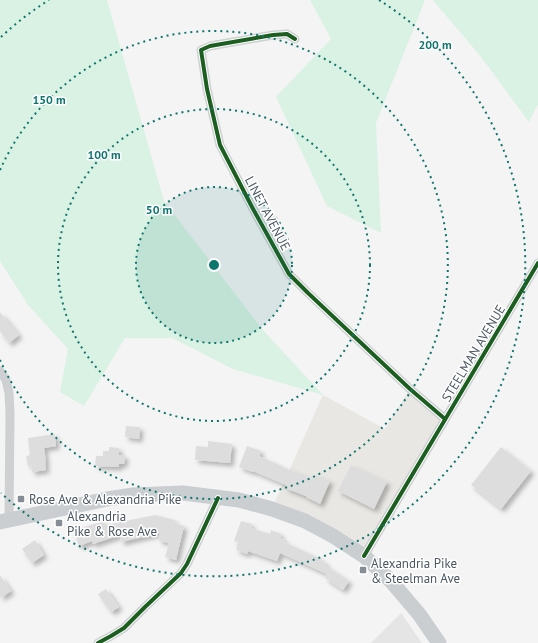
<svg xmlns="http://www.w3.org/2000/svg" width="538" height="643" viewBox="0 0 538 643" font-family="'PT Sans',sans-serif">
<defs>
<filter id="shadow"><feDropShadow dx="3.5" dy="3.5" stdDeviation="2" flood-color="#0004"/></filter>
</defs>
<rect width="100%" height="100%" fill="#f4f4f4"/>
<polygon fill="#e8e7e3" points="410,389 445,419 364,556 272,509 323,395 385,429"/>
<polygon fill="#e6e5e6" points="401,613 422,643 371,643"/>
<g fill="#d9f2e3">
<polygon points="0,0 107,0 164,201 262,329 323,395 233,369 172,338 125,338 84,406 60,392 68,349 28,305 0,261"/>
<polygon points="310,0 425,0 376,123 381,233 327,206 276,97 331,39"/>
<polygon points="433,0 538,0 538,104 529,122 481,57"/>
</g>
<g fill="#ddddde" filter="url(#shadow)">
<polygon points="0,312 19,335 9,343 0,331"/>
<polygon points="126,426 140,427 139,439 125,437"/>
<polygon points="55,434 56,446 44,448 46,462 45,462 46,470 32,472 31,465 28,466 26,456 30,455 28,438"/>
<polygon points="208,441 232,444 230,463 195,460 196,446 208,447"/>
<polygon points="247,446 261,451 259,456 282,466 282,467 314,479 316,475 330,481 320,504 306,497 306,496 285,488 286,485 253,471 253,472 239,467"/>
<polygon points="109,447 119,448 119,455 125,455 124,464 119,464 119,467 95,466 96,456 103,456 103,451 109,451"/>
<polygon points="501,447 531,471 501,509 471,485"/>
<polygon points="351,465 387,482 374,509 338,491"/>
<polygon points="155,515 175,520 174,523 184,526 176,560 165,557 169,543 158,540 160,533 121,542 120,535 93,544 92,541 79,546 74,530 104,521 106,525"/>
<polygon points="241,521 252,524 251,528 270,534 271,530 281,534 280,538 285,540 284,542 321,559 320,560 326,563 325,565 349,581 343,590 325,578 327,574 280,553 277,561 248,551 247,554 236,550 238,542 234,541"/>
<polygon points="35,540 44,555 32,563 22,549"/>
<polygon points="0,575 11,591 0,598"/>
<polygon points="106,589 119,607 111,612 98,594"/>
</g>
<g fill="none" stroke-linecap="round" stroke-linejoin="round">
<g stroke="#ced0d2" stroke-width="9">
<polyline points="295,39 287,34 273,35 210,46 201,50 207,89 220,145 252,207 289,274 308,293 410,389 445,419"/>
<polyline points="0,371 6,380 9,393 10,413 9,520"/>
<polyline points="364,556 538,263"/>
<polyline points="98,643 111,636 124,628 145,607 181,573 187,564 218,498"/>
</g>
<polyline stroke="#caced1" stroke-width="15" points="0,522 107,499 133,495 183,493 239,500 272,509 305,521 333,536 364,556 390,580 419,614 439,643"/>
<g stroke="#fff" stroke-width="6">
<g id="cycleway">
<polyline points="295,39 287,34 273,35 210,46 201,50 207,89 220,145 252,207 289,274 308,293 410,389 445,419"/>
<polyline points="364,556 538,263"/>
<polyline points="98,643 111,636 124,628 145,607 181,573 187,564 218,498"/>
</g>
</g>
<use href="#cycleway" stroke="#1b5e20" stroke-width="4"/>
</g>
<circle cx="214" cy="265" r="78" fill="#0f766e" fill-opacity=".12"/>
<g fill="none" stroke="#0f766e" stroke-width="2" stroke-dasharray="2 4">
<circle cx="214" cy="265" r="78"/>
<circle cx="214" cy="265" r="156"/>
<path d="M0 170A234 234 0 1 1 0 360"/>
<path d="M1 37A312 312 0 0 1 49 0M379 0A312 312 0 1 1 1 493"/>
</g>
<g fill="#868d94" stroke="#fff" stroke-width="1.5">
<rect x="17" y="495" width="8" height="8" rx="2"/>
<rect x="55" y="519" width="8" height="8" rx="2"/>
<rect x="359" y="566" width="8" height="8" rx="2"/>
</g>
<g text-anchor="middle" stroke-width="3" stroke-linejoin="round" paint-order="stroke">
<g font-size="13" fill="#4a5661" stroke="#fff">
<text transform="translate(268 213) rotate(62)" y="5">LINET AVENUE</text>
<text transform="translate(473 353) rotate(-59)" y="5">STEELMAN AVENUE</text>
</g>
<g font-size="13" fill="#4a5661" stroke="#fff" text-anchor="start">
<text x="29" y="504">Rose Ave &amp; Alexandria Pike</text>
<text x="67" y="521">Alexandria<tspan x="67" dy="15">Pike &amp; Rose Ave</tspan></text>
<text x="371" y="568">Alexandria Pike<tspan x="371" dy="15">&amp; Steelman Ave</tspan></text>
</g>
</g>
<circle cx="214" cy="265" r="6" fill="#0f766e" stroke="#fff" stroke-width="2"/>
<g font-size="12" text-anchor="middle" font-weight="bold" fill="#0f766e" stroke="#fff" stroke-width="3" stroke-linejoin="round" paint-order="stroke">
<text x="435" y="49">200 m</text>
<text x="49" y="104">150 m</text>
<text x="104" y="159">100 m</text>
<text x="159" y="214">50 m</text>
</g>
</svg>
